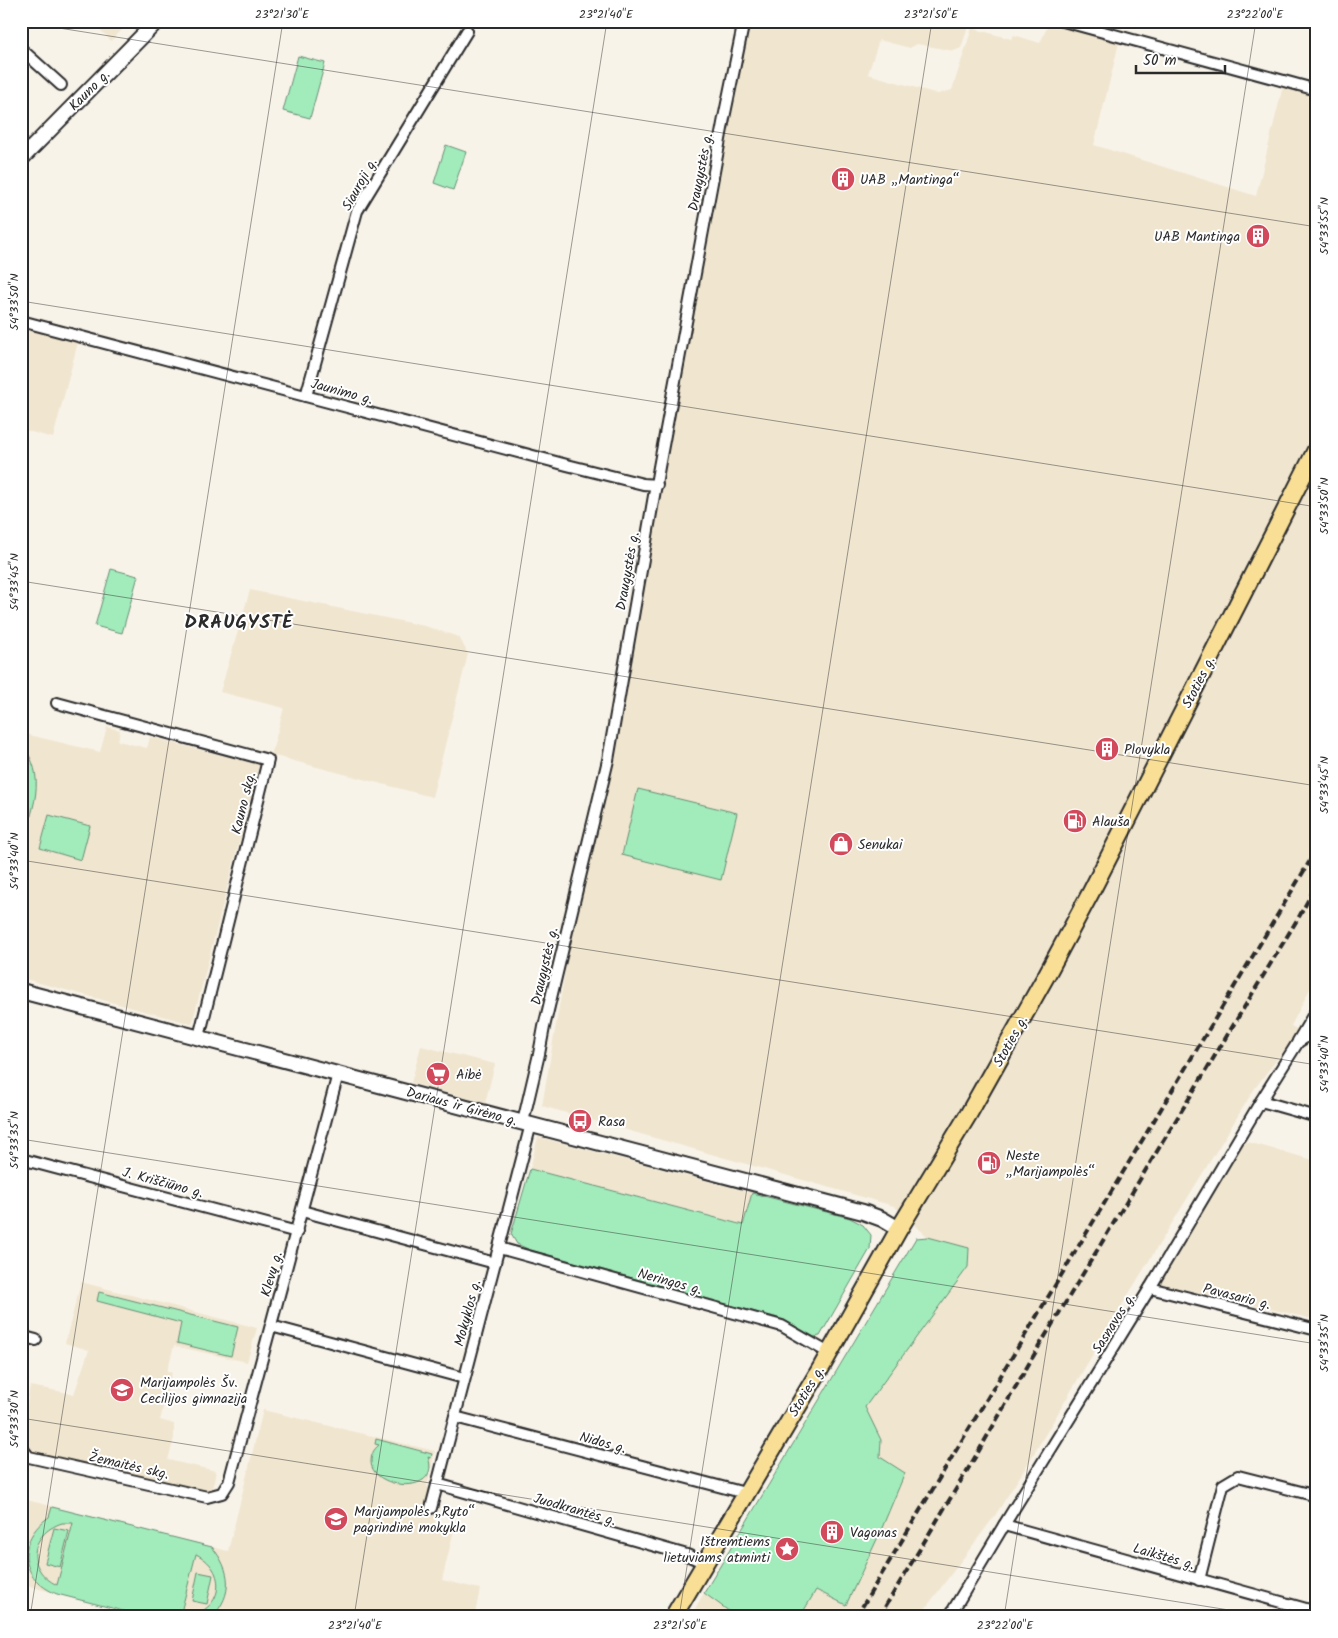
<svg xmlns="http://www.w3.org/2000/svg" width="1338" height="1638" viewBox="0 0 1338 1638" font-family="Kalam,sans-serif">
<rect width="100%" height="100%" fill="#f8f3e9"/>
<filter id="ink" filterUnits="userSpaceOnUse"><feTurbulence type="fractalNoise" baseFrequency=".02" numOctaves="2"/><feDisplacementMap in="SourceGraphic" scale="10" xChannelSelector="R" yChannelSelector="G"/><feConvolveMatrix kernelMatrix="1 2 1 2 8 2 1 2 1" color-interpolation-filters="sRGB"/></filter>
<g filter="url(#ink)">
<g fill="#f0e5cf">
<polygon points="92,21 131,21 111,41"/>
<polygon points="744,21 970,21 961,48 954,51 917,44 910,48 879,40 868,74 938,94 952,90 972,28 1011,39 1014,35 1040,43 1049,23 1119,43 1094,145 1256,196 1284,82 1317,90 1317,975 1291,1026 1297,1029 1287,1046 1255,1088 1128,1295 1026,1467 994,1517 919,1617 800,1617 816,1590 846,1605 879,1535 881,1440 865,1407 968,1267 969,1248 928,1237 894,1206 542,1106 585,855 603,782"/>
<polygon points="21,327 78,342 53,438 21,429"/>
<polygon points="250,590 425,626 459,637 468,654 432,797 271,755 284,708 220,692"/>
<polygon points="107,727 120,730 118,741 147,748 150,737 259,765 192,1024 21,978 21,733 100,752"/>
<polygon points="421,1046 495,1064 485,1103 411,1083"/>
<polygon points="538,1137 752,1193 744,1225 530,1169"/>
<polygon points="1244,1141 1317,1161 1317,1320 1159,1283"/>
<polygon points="81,1282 257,1328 247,1362 174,1346 167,1371 172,1373 160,1420 174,1424 174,1438 168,1460 216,1471 213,1486 207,1492 204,1493 33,1452 21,1437 30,1386 74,1394 89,1350 65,1343"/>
<polygon points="263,1410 435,1451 427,1487 442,1491 434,1525 454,1530 442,1580 480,1589 475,1614 486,1617 144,1617 21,1584 21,1479 27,1500 228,1551"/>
<polygon points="704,1593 737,1617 690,1617"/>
</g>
<g fill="#a2ecbb" stroke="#668c73" fill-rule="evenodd">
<polygon points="298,56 325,63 310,118 283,111"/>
<polygon points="446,145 466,152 453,190 434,183"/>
<polygon points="111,569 138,576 122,633 95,626"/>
<path d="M 21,744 C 49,776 32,811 21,847 Z"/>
<polygon points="638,789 737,813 721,880 622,855"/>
<polygon points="49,815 90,826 81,860 40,848"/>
<polygon points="530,1169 743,1225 752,1193 850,1218 863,1225 871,1235 870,1249 820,1336 814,1337 778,1318 530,1250 517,1244 511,1234"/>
<polygon points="928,1237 969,1248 968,1267 865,1407 881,1440 880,1457 905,1473 879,1535 846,1605 816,1590 800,1617 737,1617 704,1593 916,1238"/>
<polygon points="99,1292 238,1327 231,1356 177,1343 181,1323 97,1301"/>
<path d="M 376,1439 L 432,1454 L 431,1458 L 428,1457 C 442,1496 372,1490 371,1462 C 371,1455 373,1450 379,1445 L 375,1444 Z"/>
<path d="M 52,1507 L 212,1547 C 231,1570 234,1594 212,1617 L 147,1617 L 57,1594 C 19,1579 16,1540 49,1517 ZM 62,1523 L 73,1523 L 57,1585 C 25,1569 29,1534 62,1523 ZM 196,1554 C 232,1572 221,1617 180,1616 Z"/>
<polygon points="54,1528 69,1531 60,1567 45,1563"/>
<polygon points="198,1572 213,1575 207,1604 192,1601"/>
</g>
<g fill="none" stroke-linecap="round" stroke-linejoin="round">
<g stroke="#2b2b2b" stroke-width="14">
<g id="street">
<polyline points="1063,21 1317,90"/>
<polyline points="21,49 61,85"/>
<polyline points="21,321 567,465 643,484 657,485"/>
<polyline points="306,396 357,211 467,31"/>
<polyline points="57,703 268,760 199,1037"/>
<polyline points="1298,1041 1317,1009"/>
<polyline points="1261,1101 1317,1117"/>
<polyline points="523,1122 539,1054 544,1027 608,760 659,467 724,118 744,21"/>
<polyline points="21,1159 297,1232"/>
<polyline points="302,1211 495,1263"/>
<polyline points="499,1248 782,1326 829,1353"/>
<polyline points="1150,1288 1317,1330"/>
<polyline points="271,1326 464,1378"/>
<polyline points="21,1336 36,1340"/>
<polyline points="455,1417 745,1493"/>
<polyline points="21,1447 29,1457 207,1497 222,1493 229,1482 338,1074"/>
<polyline points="437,1484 687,1555 705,1563"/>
<polyline points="431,1508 531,1124"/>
<polyline points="1004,1525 1317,1612"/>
<polyline points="1199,1580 1223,1485 1238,1476 1317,1496"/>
<polyline points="949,1617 1004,1525 1150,1288 1261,1101 1298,1042 1317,1030"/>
</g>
</g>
<g stroke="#2b2b2b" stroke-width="18">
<g id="secondary">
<polyline points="21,159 157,21"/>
<polyline points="21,991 863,1212 882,1219 899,1229"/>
</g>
</g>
<g stroke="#2b2b2b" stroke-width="20">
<polyline id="primary" points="673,1617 822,1366 899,1229 968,1115 1046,976 1091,892 1317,448"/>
</g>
<use href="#street" stroke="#fff" stroke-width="10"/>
<use href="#secondary" stroke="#fff" stroke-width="14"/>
<use href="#primary" stroke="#f9df96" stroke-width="16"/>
<g stroke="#2b2b2b" stroke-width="4" stroke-dasharray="8 4" stroke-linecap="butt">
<polyline points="856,1617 1317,849"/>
<polyline points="879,1617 977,1454 1038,1348 1300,915 1317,884"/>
</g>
</g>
</g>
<path fill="none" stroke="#2b2b2b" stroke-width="1" stroke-opacity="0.45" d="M 21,22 L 1317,227M 21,301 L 1317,507M 21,581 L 1317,786M 21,860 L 1317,1065M 21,1139 L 1317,1344M 21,1418 L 1273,1617M 30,1617 L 283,21M 354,1617 L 607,21M 679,1617 L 932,21M 1004,1617 L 1256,21"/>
<defs>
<g id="building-disc" transform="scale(1.25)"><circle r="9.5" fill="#d1495b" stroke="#fff"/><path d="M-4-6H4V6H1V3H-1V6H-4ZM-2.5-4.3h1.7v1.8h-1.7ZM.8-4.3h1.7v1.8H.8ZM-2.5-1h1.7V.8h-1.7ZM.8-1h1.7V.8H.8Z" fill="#fff"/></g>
<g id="fuel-disc" transform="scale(1.25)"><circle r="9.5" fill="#d1495b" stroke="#fff"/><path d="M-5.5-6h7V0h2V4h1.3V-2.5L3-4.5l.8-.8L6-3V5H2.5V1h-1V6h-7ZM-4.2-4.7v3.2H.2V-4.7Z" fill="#fff"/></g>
<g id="shop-disc" transform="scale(1.25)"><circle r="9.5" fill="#d1495b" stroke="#fff"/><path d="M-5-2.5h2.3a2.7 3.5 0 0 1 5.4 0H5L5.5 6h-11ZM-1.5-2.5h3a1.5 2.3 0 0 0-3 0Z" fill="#fff"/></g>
<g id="supermarket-disc" transform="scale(1.25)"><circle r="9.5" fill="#d1495b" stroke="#fff"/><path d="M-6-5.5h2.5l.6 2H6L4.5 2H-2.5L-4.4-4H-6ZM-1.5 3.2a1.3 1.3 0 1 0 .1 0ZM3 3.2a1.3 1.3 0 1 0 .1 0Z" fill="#fff"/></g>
<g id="bus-disc" transform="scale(1.25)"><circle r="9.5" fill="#d1495b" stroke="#fff"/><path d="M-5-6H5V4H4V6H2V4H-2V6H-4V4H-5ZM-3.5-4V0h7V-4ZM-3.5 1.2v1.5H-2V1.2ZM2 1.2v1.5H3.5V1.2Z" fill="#fff"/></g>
<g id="school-disc" transform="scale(1.25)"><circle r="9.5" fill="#d1495b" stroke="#fff"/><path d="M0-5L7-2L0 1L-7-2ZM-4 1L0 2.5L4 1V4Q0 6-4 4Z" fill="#fff"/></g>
<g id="sight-disc" transform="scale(1.25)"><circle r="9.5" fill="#d1495b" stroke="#fff"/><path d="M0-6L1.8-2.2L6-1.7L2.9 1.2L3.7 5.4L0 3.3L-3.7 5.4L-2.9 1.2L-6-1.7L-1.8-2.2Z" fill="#fff"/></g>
</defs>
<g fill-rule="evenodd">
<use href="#building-disc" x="843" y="179"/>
<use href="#building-disc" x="1258" y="236"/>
<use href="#building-disc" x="1107" y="749"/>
<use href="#fuel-disc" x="1075" y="821"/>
<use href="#shop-disc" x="841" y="844"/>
<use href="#supermarket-disc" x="438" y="1074"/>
<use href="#bus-disc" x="580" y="1121"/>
<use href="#fuel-disc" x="989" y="1163"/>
<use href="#school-disc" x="122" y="1390"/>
<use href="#school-disc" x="336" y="1519"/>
<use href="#building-disc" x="832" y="1532"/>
<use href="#sight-disc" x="787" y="1549"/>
</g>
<g text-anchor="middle" stroke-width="4" stroke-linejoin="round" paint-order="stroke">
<g font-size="14" fill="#2b2b2b" stroke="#fff">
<text transform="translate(89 90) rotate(-45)" y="5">Kauno g.</text>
<text transform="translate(700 172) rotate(-79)" y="5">Draugystės g.</text>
<text transform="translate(359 184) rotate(-61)" y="5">Siauroji g.</text>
<text transform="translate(342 391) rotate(15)" y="5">Jaunimo g.</text>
<text transform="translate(627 571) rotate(-80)" y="5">Draugystės g.</text>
<text transform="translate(1198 682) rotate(-63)" y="5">Stoties g.</text>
<text transform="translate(243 803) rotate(-76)" y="5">Kauno skg.</text>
<text transform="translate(544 966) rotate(-77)" y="5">Draugystės g.</text>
<text transform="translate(1010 1041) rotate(-61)" y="5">Stoties g.</text>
<text transform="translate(462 1106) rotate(15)" y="5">Dariaus ir Girėno g.</text>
<text transform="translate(163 1182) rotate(15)" y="5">J. Kriščiūno g.</text>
<text transform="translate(271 1274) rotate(-74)" y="5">Klevų g.</text>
<text transform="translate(670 1281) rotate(15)" y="5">Neringos g.</text>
<text transform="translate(1237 1296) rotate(14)" y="5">Pavasario g.</text>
<text transform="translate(467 1313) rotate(-75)" y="5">Mokyklos g.</text>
<text transform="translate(1113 1323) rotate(-58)" y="5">Sasnavos g.</text>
<text transform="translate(806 1391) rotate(-59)" y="5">Stoties g.</text>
<text transform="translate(603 1442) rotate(15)" y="5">Nidos g.</text>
<text transform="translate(129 1465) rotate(13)" y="5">Žemaitės skg.</text>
<text transform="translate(575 1509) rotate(16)" y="5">Juodkrantės g.</text>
<text transform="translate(1164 1556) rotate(16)" y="5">Laikštės g.</text>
</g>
<g font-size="14" fill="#2b2b2b" stroke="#fff" text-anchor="start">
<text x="860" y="184">UAB „Mantinga“</text>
<text x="1240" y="241" text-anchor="end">UAB Mantinga</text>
<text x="1124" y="754">Plovykla</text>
<text x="1092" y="826">Alauša</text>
<text x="858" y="849">Senukai</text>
<text x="456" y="1079">Aibė</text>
<text x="598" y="1126">Rasa</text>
<text x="1006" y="1160">Neste<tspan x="1006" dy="16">„Marijampolės“</tspan></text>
<text x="140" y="1387">Marijampolės Šv.<tspan x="140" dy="16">Cecilijos gimnazija</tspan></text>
<text x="354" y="1516">Marijampolės „Ryto“<tspan x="354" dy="16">pagrindinė mokykla</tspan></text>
<text x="850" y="1537">Vagonas</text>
<text x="770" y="1546" text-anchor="end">Ištremtiems<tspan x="770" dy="16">lietuviams atminti</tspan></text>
</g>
<g font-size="19" font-weight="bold" letter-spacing="1" fill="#2b2b2b" stroke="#fff">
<text x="239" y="628">DRAUGYSTĖ</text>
</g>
</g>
<rect width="1338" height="1638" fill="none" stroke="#fff" stroke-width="55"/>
<path d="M1136 65v8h89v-8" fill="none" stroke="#2b2b2b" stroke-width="2.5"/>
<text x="1143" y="65" font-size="15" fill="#2b2b2b" stroke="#ffffff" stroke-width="4" paint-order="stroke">50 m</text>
<rect x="28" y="28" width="1282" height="1582" fill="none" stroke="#2b2b2b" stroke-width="2"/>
<g font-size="12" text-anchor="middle" fill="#2b2b2b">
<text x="282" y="18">23°21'30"E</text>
<text x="606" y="18">23°21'40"E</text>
<text x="931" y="18">23°21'50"E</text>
<text x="1255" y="18">23°22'00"E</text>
<text transform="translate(1324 226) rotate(-90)" y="4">54°33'55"N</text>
<text transform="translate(14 302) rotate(-90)" y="4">54°33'50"N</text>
<text transform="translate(1324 506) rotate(-90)" y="4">54°33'50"N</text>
<text transform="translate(14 582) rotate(-90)" y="4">54°33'45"N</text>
<text transform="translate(1324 785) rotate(-90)" y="4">54°33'45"N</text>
<text transform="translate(14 861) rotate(-90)" y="4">54°33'40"N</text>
<text transform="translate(1324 1064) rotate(-90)" y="4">54°33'40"N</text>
<text transform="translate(14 1140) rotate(-90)" y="4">54°33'35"N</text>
<text transform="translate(1324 1343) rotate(-90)" y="4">54°33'35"N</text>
<text transform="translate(14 1419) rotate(-90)" y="4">54°33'30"N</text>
<text x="355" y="1629">23°21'40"E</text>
<text x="680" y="1629">23°21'50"E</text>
<text x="1005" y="1629">23°22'00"E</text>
</g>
</svg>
